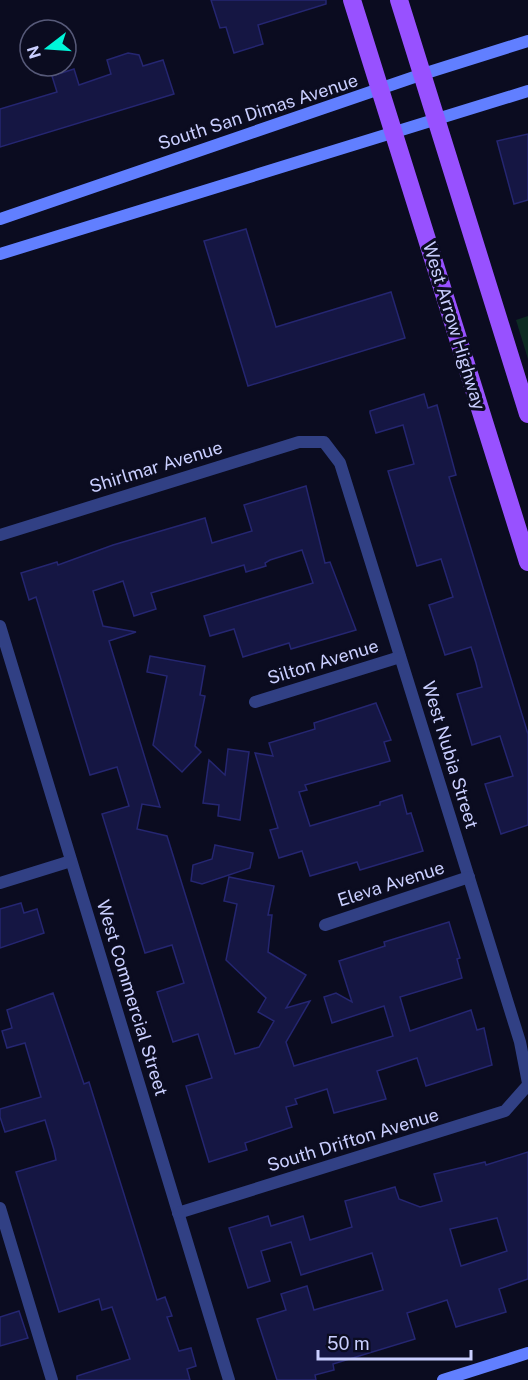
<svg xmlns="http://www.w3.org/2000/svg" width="528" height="1380" viewBox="0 0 528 1380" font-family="'Public Sans',sans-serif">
<rect width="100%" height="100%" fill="#0b0c20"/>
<polygon fill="#0d2b23" points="528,316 528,359 516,320"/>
<g fill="#151643" stroke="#252671" stroke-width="1.5" fill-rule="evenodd">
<polygon points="211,0 326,0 326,4 258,25 263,44 234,53 226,27 220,28"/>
<polygon points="128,53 139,55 143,66 163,60 174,94 0,147 0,109 57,92 52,76 74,69 79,85 111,74 107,60"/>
<polygon points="528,134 528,200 514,204 497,141"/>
<polygon points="246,229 276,327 391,292 405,338 248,386 204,241"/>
<polygon points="424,394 428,408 437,405 456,475 449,477 528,734 528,825 501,834 485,784 513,776 500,736 472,745 457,694 482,687 476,663 471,647 445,655 429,605 453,597 441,559 417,566 388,471 414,464 403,425 376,433 370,413 370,411"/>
<polygon points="306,486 325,563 330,562 356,630 291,649 289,643 243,657 234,629 210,636 204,616 313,583 302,550 270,560 265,563 266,566 246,572 244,565 151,593 156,609 134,616 123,581 93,591 103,626 136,632 109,641 160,807 142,804 137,829 167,836 235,1054 259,1047 274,1021 258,1012 266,998 226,960 237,904 224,901 229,877 274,886 268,915 272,915 268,952 306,975 286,1008 310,1001 286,1042 294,1066 393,1036 384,1006 332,1023 324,997 336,993 352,1002 339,961 385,946 384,942 449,922 460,958 457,959 462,978 400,997 410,1031 471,1010 477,1030 484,1028 492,1065 426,1086 417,1058 377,1071 386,1099 334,1113 327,1089 295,1099 297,1104 286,1107 292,1127 245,1143 247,1150 209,1162 186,1086 212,1078 198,1034 173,1042 157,992 184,983 172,945 145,953 102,814 129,806 117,767 90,775 36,597 29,600 21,573 57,562 58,565 113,545 205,518 212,543 252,531 244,505"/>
<polygon points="150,656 205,666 200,695 205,696 195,746 201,752 182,772 153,745 167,676 147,672"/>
<polygon points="376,703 391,740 384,742 390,761 305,785 307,790 299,792 310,826 380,805 380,802 402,795 407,814 411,813 423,851 360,870 357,862 310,876 302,851 279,858 270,830 278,828 255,753 273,756 269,743 315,729 314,723"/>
<polygon points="228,749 249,752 240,820 218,816 219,805 203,803 209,760 225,775"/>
<polygon points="215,845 253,853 250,868 202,884 191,881 193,865 212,859"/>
<polygon points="21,903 24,913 37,909 44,933 0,948 0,909"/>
<polygon points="53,993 84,1084 89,1082 157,1300 165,1297 172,1316 167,1317 179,1351 191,1348 196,1366 187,1369 190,1380 77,1380 77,1376 130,1359 112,1307 102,1310 99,1299 59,1312 16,1172 56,1160 54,1150 45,1120 5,1132 0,1117 0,1109 41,1097 25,1043 7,1048 2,1031 12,1028 7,1010"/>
<path d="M 528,1152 L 528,1279 L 499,1289 L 506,1312 L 456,1327 L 447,1300 L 407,1313 L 415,1339 L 333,1364 L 334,1370 L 315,1375 L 316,1380 L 277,1380 L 257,1319 L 286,1310 L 281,1294 L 307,1286 L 314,1310 L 383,1290 L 372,1253 L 301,1275 L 291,1242 L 261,1251 L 270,1281 L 248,1288 L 229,1228 L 268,1216 L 271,1226 L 303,1216 L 310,1240 L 352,1227 L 345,1201 L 395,1187 L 399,1199 L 420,1207 L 442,1201 L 434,1174 L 485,1162 L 486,1165 ZM 497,1218 L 507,1251 L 461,1266 L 450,1229 Z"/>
<polygon points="19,1311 28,1338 0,1346 0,1317"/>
</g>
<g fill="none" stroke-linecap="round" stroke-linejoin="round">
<g stroke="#314084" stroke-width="12">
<polyline points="0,535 299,442 324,442 340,463 520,1042 528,1083"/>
<polyline points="0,626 229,1380"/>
<polyline points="255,702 400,657"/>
<polyline points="0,883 71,861"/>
<polyline points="325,925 469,877"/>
<polyline points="0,1208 52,1380"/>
<polyline points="178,1213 505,1111 528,1085"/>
</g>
<g stroke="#617fff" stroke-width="12">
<polyline points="0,219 423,74 528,41"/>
<polyline points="0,254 528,91"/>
<polyline points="443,1380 528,1353"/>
</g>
<g stroke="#9851ff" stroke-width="18">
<polyline points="352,0 528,562"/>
<polyline points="399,0 528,414"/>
</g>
</g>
<g text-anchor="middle" stroke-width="6" stroke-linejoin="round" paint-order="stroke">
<g font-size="18" fill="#cacfff" stroke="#0b0c20">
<text transform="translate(258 112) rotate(-18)" y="6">South San Dimas Avenue</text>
<text transform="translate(454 326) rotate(73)" y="6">West Arrow Highway</text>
<text transform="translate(156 467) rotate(-17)" y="6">Shirlmar Avenue</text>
<text transform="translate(323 662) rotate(-17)" y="6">Silton Avenue</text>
<text transform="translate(450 755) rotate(73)" y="6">West Nubia Street</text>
<text transform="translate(391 884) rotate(-18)" y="6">Eleva Avenue</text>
<text transform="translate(132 998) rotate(73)" y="6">West Commercial Street</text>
<text transform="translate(353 1140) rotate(-17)" y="6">South Drifton Avenue</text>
</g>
</g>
<g transform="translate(48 48) rotate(253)"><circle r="28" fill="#0b0c20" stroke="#575a79" stroke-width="1.5"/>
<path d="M0-4.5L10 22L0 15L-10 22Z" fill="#00f5d9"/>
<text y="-9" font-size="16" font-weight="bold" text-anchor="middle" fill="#cacfff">N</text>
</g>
<path d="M318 1350v9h153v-9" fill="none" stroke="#cacfff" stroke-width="3"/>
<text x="327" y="1350" font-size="18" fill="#cacfff" stroke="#0b0c20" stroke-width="4.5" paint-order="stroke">50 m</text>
</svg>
